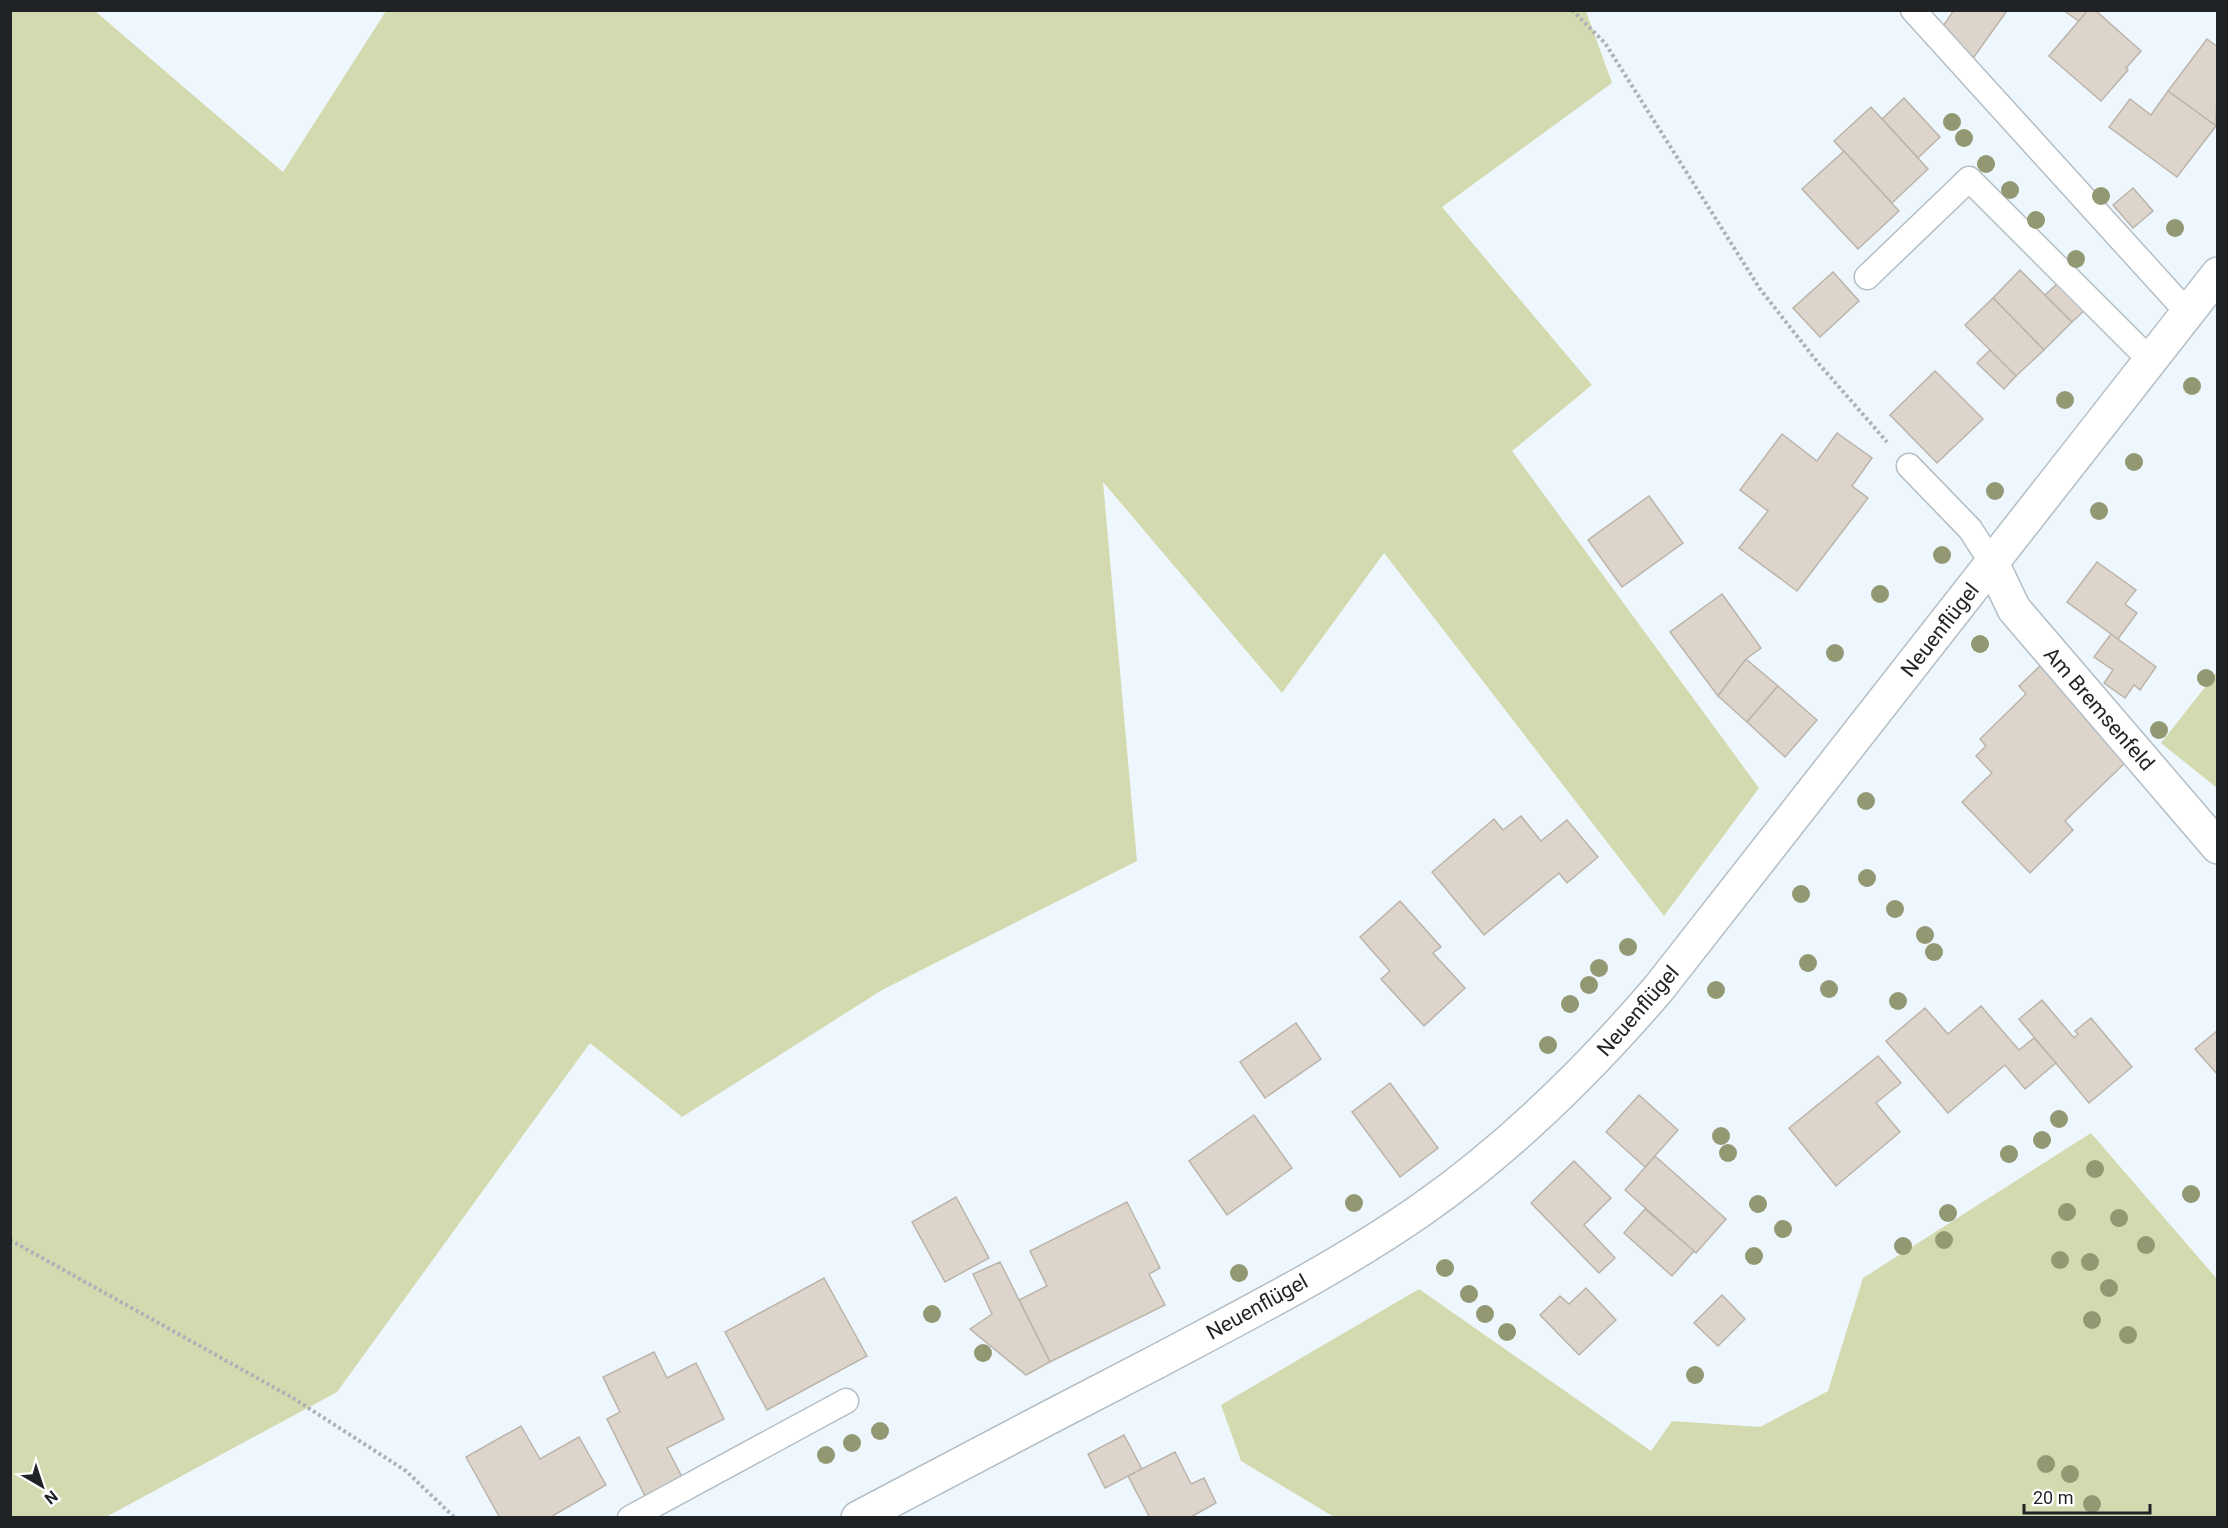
<svg xmlns="http://www.w3.org/2000/svg" width="2228" height="1528" viewBox="0 0 2228 1528" font-family="Roboto,sans-serif">
<rect width="100%" height="100%" fill="#eff7fe"/>
<g fill="#d4daaf">
<polygon points="10,11 95,11 283,172 386,11 1586,11 1612,83 1442,207 1592,385 1512,451 1759,788 1664,916 1384,553 1282,693 1103,482 1137,861 882,990 682,1117 590,1043 337,1392 106,1517 11,1517"/>
<polygon points="2217,672 2217,788 2161,743"/>
<polygon points="2091,1133 2217,1279 2217,1517 1334,1517 1241,1461 1221,1405 1419,1289 1651,1451 1672,1421 1760,1427 1828,1391 1863,1278"/>
</g>
<g fill="#ddd5cb" stroke="#bbb4aa" stroke-width="1.5">
<polygon points="1954,10 2004,10 2006,12 1974,57 1939,32"/>
<polygon points="2063,10 2088,10 2080,22"/>
<polygon points="2088,10 2095,10 2141,51 2126,68 2128,70 2101,101 2049,56"/>
<polygon points="2207,39 2218,47 2216,126 2168,91"/>
<polygon points="2168,91 2216,126 2177,177 2109,127 2130,99 2151,115"/>
<polygon points="1904,98 1940,137 1918,158 1882,119"/>
<polygon points="1871,107 1928,169 1892,203 1834,141"/>
<polygon points="1844,151 1899,211 1858,249 1802,189"/>
<polygon points="2133,188 2153,211 2133,228 2113,205"/>
<polygon points="2020,270 2072,322 2044,350 1993,298"/>
<polygon points="1833,272 1859,301 1820,337 1793,308"/>
<polygon points="2058,283 2085,310 2072,322 2045,295"/>
<polygon points="1993,298 2044,350 2016,376 1965,325"/>
<polygon points="1990,350 2016,376 2004,389 1977,363"/>
<polygon points="1935,371 1983,419 1937,463 1890,415"/>
<polygon points="1837,433 1872,458 1852,486 1868,498 1797,591 1739,548 1768,511 1740,490 1782,434 1817,461"/>
<polygon points="1649,496 1683,543 1622,587 1588,540"/>
<polygon points="2097,562 2136,590 2125,604 2137,613 2118,639 2067,602"/>
<polygon points="1722,594 1761,648 1746,659 1718,696 1670,632"/>
<polygon points="2111,634 2156,667 2140,690 2134,685 2125,698 2104,683 2113,670 2094,657"/>
<polygon points="1746,659 1778,686 1747,722 1718,696"/>
<polygon points="2041,665 2131,757 2065,821 2073,830 2030,873 1962,802 1992,773 1976,756 1986,746 1980,739 2026,694 2019,686"/>
<polygon points="1778,686 1817,720 1785,757 1747,722"/>
<polygon points="1521,816 1541,841 1567,820 1598,857 1567,883 1559,873 1484,935 1432,872 1494,819 1503,830"/>
<polygon points="1400,901 1441,947 1433,953 1465,988 1424,1026 1381,979 1390,971 1360,937"/>
<polygon points="2042,1000 2074,1038 2078,1034 2075,1031 2091,1018 2132,1067 2089,1103 2019,1019"/>
<polygon points="1981,1006 2019,1050 2034,1038 2056,1063 2025,1089 2005,1065 1948,1113 1886,1041 1925,1008 1948,1034"/>
<polygon points="1296,1023 1321,1059 1265,1098 1240,1062"/>
<polygon points="2218,1030 2218,1075 2195,1049"/>
<polygon points="1878,1056 1901,1083 1876,1103 1900,1132 1836,1186 1789,1128"/>
<polygon points="1390,1083 1438,1148 1400,1177 1352,1112"/>
<polygon points="1639,1095 1678,1130 1645,1167 1606,1132"/>
<polygon points="1254,1115 1292,1168 1227,1215 1189,1161"/>
<polygon points="1655,1156 1726,1219 1696,1253 1625,1190"/>
<polygon points="1574,1161 1611,1198 1584,1225 1615,1258 1599,1273 1531,1203"/>
<polygon points="956,1197 989,1258 945,1282 912,1222"/>
<polygon points="1127,1202 1160,1268 1149,1274 1165,1305 1050,1362 1019,1300 1047,1286 1030,1251"/>
<polygon points="1645,1209 1694,1251 1672,1276 1624,1233"/>
<polygon points="1000,1262 1050,1362 1026,1375 970,1329 992,1314 973,1274"/>
<polygon points="824,1278 867,1356 767,1410 725,1332"/>
<polygon points="1586,1288 1616,1320 1579,1355 1540,1315 1560,1296 1569,1304"/>
<polygon points="1722,1295 1745,1319 1718,1346 1694,1323"/>
<polygon points="654,1352 667,1378 696,1363 724,1419 667,1448 682,1477 645,1496 607,1419 620,1412 603,1377"/>
<polygon points="521,1426 540,1459 579,1437 606,1485 549,1518 500,1518 466,1457"/>
<polygon points="1124,1435 1142,1469 1105,1488 1088,1454"/>
<polygon points="1175,1452 1191,1484 1204,1478 1216,1503 1189,1518 1150,1518 1128,1476"/>
</g>
<g fill="none" stroke-linecap="round" stroke-linejoin="round">
<g stroke="#b4bec5" stroke-width="27">
<g id="lane">
<polyline points="1913,10 2188,313"/>
<polyline points="1867,277 1969,179 2150,360"/>
<polyline points="1909,466 1970,529 1992,563"/>
<polyline points="630,1518 846,1401"/>
</g>
</g>
<g stroke="#b4bec5" stroke-width="36">
<polyline id="street" points="1992,563 2014,609 2218,847"/>
</g>
<g stroke="#b4bec5" stroke-width="36">
<path id="secondary" d="M 858,1518 C 958,1465 1059,1412 1160,1360 C 1248,1313 1339,1267 1421,1210 C 1511,1147 1588,1071 1659,988 L 2218,274"/>
</g>
<g stroke="#acb2b8" stroke-width="4" stroke-dasharray="3 3" stroke-linecap="butt">
<polyline points="1572,10 1605,43 1760,289 1819,364 1887,442"/>
<polyline points="10,1240 293,1398 406,1471 455,1518"/>
</g>
<use href="#lane" stroke="#fff" stroke-width="24"/>
<use href="#street" stroke="#fff" stroke-width="33"/>
<use href="#secondary" stroke="#fff" stroke-width="33"/>
</g>
<g fill="#929872">
<circle cx="1952" cy="122" r="9"/>
<circle cx="1964" cy="138" r="9"/>
<circle cx="1986" cy="164" r="9"/>
<circle cx="2010" cy="190" r="9"/>
<circle cx="2101" cy="196" r="9"/>
<circle cx="2036" cy="220" r="9"/>
<circle cx="2175" cy="228" r="9"/>
<circle cx="2076" cy="259" r="9"/>
<circle cx="2192" cy="386" r="9"/>
<circle cx="2065" cy="400" r="9"/>
<circle cx="2134" cy="462" r="9"/>
<circle cx="1995" cy="491" r="9"/>
<circle cx="2099" cy="511" r="9"/>
<circle cx="1942" cy="555" r="9"/>
<circle cx="1880" cy="594" r="9"/>
<circle cx="1980" cy="644" r="9"/>
<circle cx="1835" cy="653" r="9"/>
<circle cx="2206" cy="678" r="9"/>
<circle cx="2159" cy="730" r="9"/>
<circle cx="1866" cy="801" r="9"/>
<circle cx="1867" cy="878" r="9"/>
<circle cx="1801" cy="894" r="9"/>
<circle cx="1895" cy="909" r="9"/>
<circle cx="1925" cy="935" r="9"/>
<circle cx="1628" cy="947" r="9"/>
<circle cx="1934" cy="952" r="9"/>
<circle cx="1808" cy="963" r="9"/>
<circle cx="1599" cy="968" r="9"/>
<circle cx="1589" cy="985" r="9"/>
<circle cx="1829" cy="989" r="9"/>
<circle cx="1716" cy="990" r="9"/>
<circle cx="1898" cy="1001" r="9"/>
<circle cx="1570" cy="1004" r="9"/>
<circle cx="1548" cy="1045" r="9"/>
<circle cx="2059" cy="1119" r="9"/>
<circle cx="1721" cy="1136" r="9"/>
<circle cx="2042" cy="1140" r="9"/>
<circle cx="1728" cy="1153" r="9"/>
<circle cx="2009" cy="1154" r="9"/>
<circle cx="2095" cy="1169" r="9"/>
<circle cx="2191" cy="1194" r="9"/>
<circle cx="1354" cy="1203" r="9"/>
<circle cx="1758" cy="1204" r="9"/>
<circle cx="2067" cy="1212" r="9"/>
<circle cx="1948" cy="1213" r="9"/>
<circle cx="2119" cy="1218" r="9"/>
<circle cx="1783" cy="1229" r="9"/>
<circle cx="1944" cy="1240" r="9"/>
<circle cx="2146" cy="1245" r="9"/>
<circle cx="1903" cy="1246" r="9"/>
<circle cx="1754" cy="1256" r="9"/>
<circle cx="2060" cy="1260" r="9"/>
<circle cx="2090" cy="1262" r="9"/>
<circle cx="1445" cy="1268" r="9"/>
<circle cx="1239" cy="1273" r="9"/>
<circle cx="2109" cy="1288" r="9"/>
<circle cx="1469" cy="1294" r="9"/>
<circle cx="932" cy="1314" r="9"/>
<circle cx="1485" cy="1314" r="9"/>
<circle cx="2092" cy="1320" r="9"/>
<circle cx="1507" cy="1332" r="9"/>
<circle cx="2128" cy="1335" r="9"/>
<circle cx="983" cy="1353" r="9"/>
<circle cx="1695" cy="1375" r="9"/>
<circle cx="880" cy="1431" r="9"/>
<circle cx="852" cy="1443" r="9"/>
<circle cx="826" cy="1455" r="9"/>
<circle cx="2046" cy="1464" r="9"/>
<circle cx="2070" cy="1474" r="9"/>
<circle cx="2092" cy="1504" r="9"/>
</g>
<g text-anchor="middle" stroke-width="4.5" stroke-linejoin="round" paint-order="stroke">
<g font-size="21" fill="#1f2326" stroke="#fff">
<text transform="translate(1940 630) rotate(-52)" y="7">Neuenflügel</text>
<text transform="translate(2099 709) rotate(49)" y="7">Am Bremsenfeld</text>
<text transform="translate(1638 1011) rotate(-49)" y="7">Neuenflügel</text>
<text transform="translate(1257 1307) rotate(-29)" y="7">Neuenflügel</text>
</g>
</g>
<rect width="2228" height="1528" fill="none" stroke="#1f2326" stroke-width="24"/>
<g transform="translate(42 1486) rotate(141)" stroke="#ffffff" stroke-width="4.5" paint-order="stroke">
<path d="M0-4.5L10 22L0 15L-10 22Z" fill="#1f2326"/>
<text y="-9" font-size="16" font-weight="bold" text-anchor="middle" fill="#1f2326">N</text>
</g>
<path d="M2024 1504v9h126v-9" fill="none" stroke="#1f2326" stroke-width="3"/>
<text x="2033" y="1504" font-size="18" fill="#1f2326" stroke="#ffffff" stroke-width="4.5" paint-order="stroke">20 m</text>
</svg>
